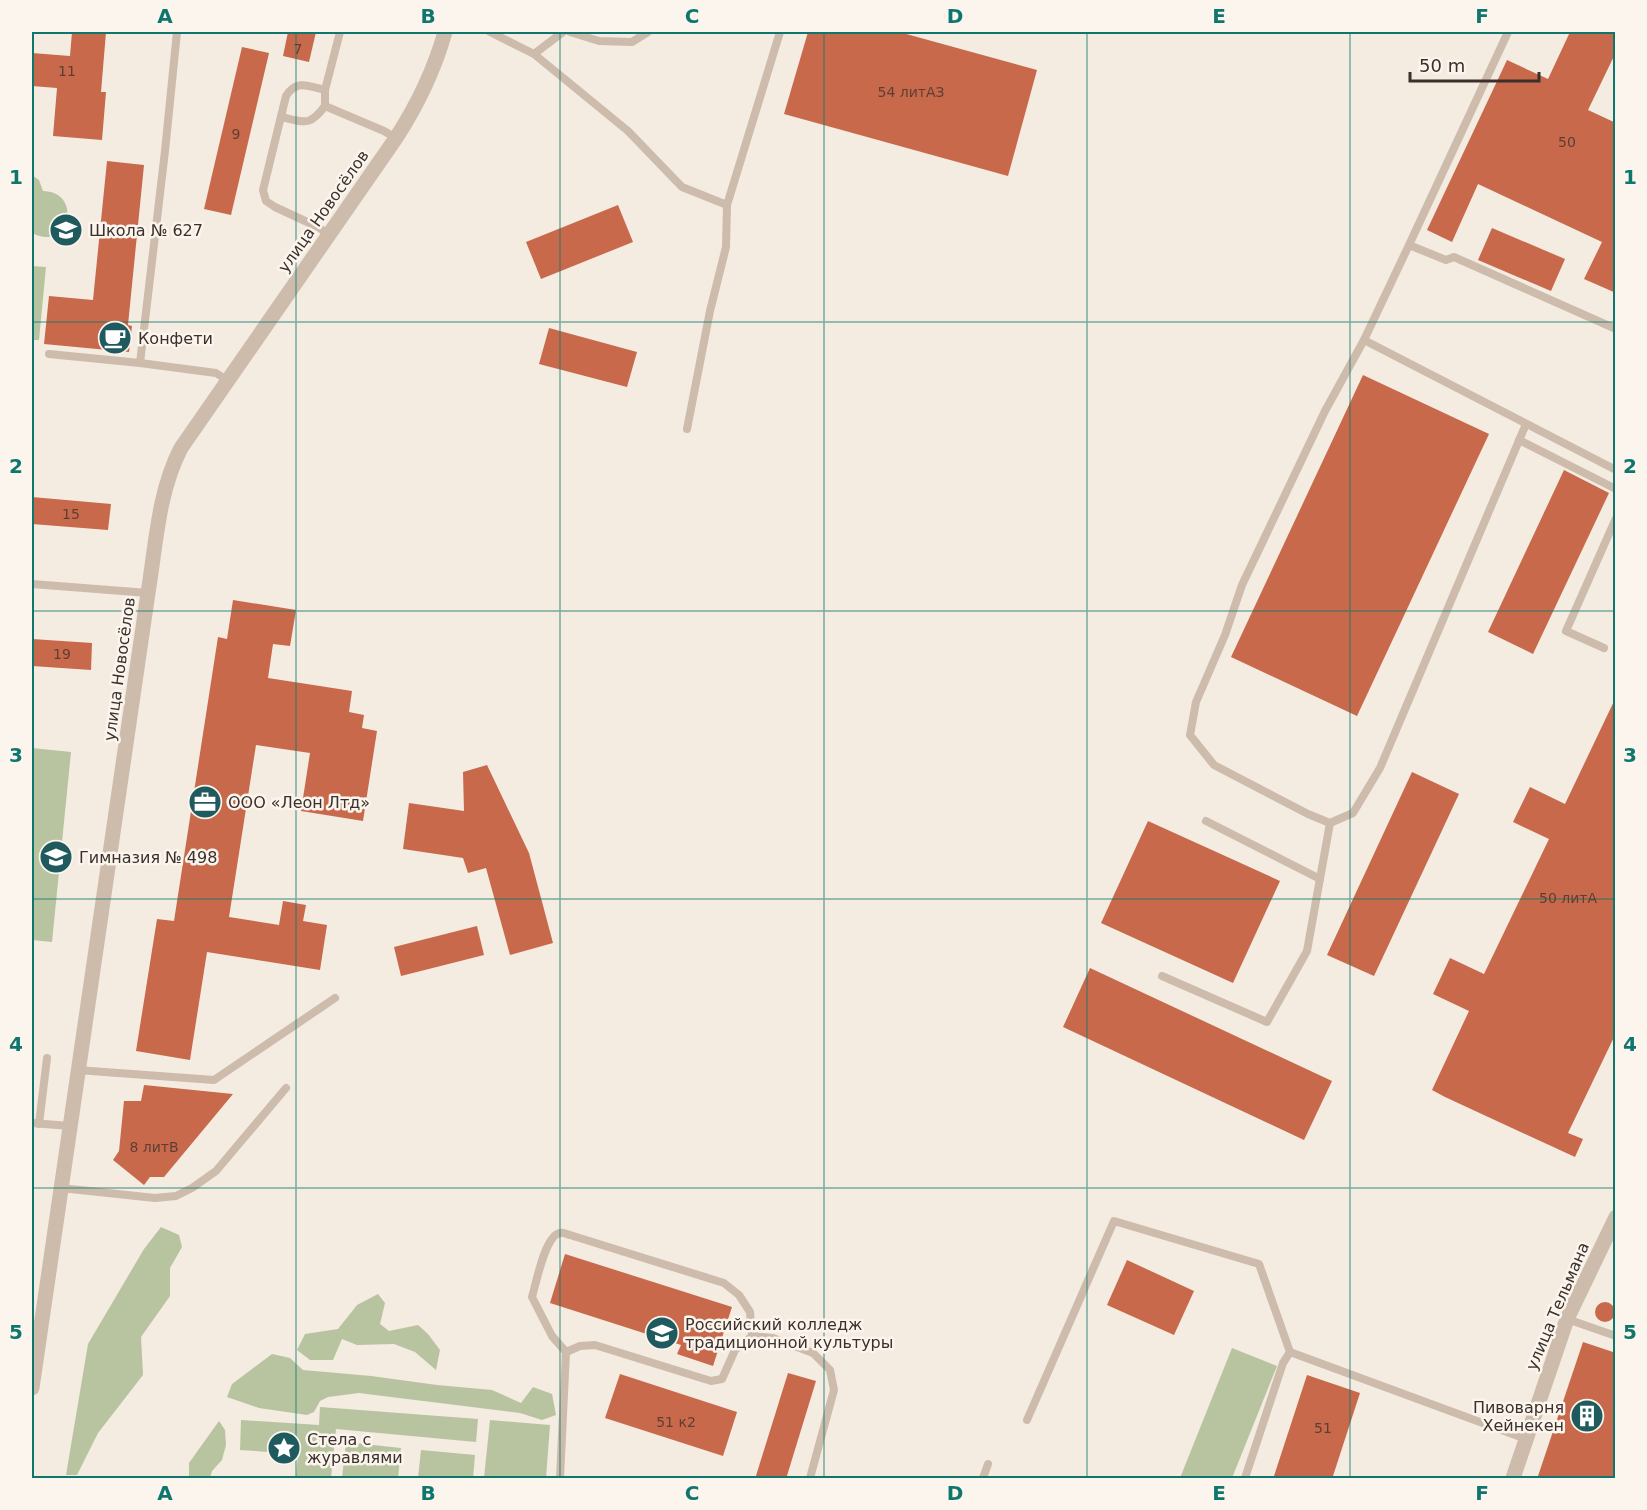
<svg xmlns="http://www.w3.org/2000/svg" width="1647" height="1510" viewBox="0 0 1647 1510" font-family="'DejaVu Sans',sans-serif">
<rect width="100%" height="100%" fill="#f4ebe1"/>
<g fill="#b8c4a0">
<path d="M 32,175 L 39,180 L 43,191 C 84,192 69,253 32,233 Z"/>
<polygon points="32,266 46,267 39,340 32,340"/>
<polygon points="32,748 71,752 52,942 32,940"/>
<polygon points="161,1227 179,1235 182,1247 170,1268 170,1296 141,1337 143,1375 98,1433 77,1475 66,1475 88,1344 144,1249"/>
<polygon points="378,1294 385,1303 380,1324 389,1331 418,1325 428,1334 440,1350 436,1370 415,1352 394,1344 357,1345 342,1339 333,1360 310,1360 297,1350 305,1334 338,1329 357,1305"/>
<polygon points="1232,1348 1277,1366 1232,1478 1180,1478"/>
<polygon points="272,1354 290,1358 303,1370 371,1376 437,1385 492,1390 521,1403 533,1387 552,1394 556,1415 542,1420 520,1413 359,1393 328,1397 320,1401 314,1412 307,1415 259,1408 227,1397 232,1384"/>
<polygon points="320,1407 478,1419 476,1442 336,1429 331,1478 296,1478 298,1454 240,1450 241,1420 319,1425"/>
<polygon points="490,1420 550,1425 546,1478 484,1478"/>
<polygon points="219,1421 225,1430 226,1445 222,1460 212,1471 210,1478 189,1478 189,1463"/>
<polygon points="346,1442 401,1448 398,1478 342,1478"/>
<polygon points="421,1450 475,1455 473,1478 418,1478"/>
</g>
<g fill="#c8694b">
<polygon points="72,32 106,32 101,92 106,92 102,140 53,136 57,88 32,86 32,53 70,56"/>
<polygon points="288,32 316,32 309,62 283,56"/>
<polygon points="808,32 899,32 1037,70 1008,176 784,114"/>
<polygon points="1570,32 1616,32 1616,52 1588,110 1616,123 1616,293 1584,279 1602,242 1478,184 1452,242 1427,230 1507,60 1548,79"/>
<polygon points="242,47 269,53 231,215 204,209"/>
<polygon points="107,161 144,165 128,325 132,326 129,352 44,344 49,296 93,300"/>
<polygon points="618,205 633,242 541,279 526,242"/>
<polygon points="1492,228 1565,259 1551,291 1478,260"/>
<polygon points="549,328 637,352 627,387 539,364"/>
<polygon points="1363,375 1489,434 1357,716 1231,657"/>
<polygon points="1564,470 1609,493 1533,654 1488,632"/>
<polygon points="32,497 111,504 108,530 32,524"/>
<polygon points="233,600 296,610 290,646 273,644 268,678 352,691 349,712 364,715 362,728 377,731 363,821 301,811 310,753 256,745 229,917 279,925 283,901 306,905 303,921 327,925 320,970 207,952 190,1060 136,1051 157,919 174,921 218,637 227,639"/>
<polygon points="32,639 92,643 91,670 32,666"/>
<polygon points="1616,697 1616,1033 1568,1133 1583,1139 1575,1157 1445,1097 1432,1090 1469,1011 1433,994 1450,958 1484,974 1549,839 1513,822 1530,787 1565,804"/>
<polygon points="487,765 529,853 553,943 510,955 486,868 468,873 463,858 403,849 409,803 464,811 463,772"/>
<polygon points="1412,772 1459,794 1374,976 1327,955"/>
<polygon points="1148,821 1280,881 1233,983 1101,923"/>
<polygon points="477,926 484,955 401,976 394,947"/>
<polygon points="1090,968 1332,1081 1304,1140 1063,1027"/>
<polygon points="144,1085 233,1094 164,1177 150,1177 144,1185 113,1160 119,1151 124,1101 141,1101"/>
<polygon points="565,1254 732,1307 713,1366 677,1354 681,1345 550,1303"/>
<polygon points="1127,1260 1194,1291 1174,1335 1107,1305"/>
<circle cx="1605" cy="1312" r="10"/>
<polygon points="1583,1342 1616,1353 1616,1479 1537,1479"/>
<polygon points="788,1373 816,1381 786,1479 755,1479"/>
<polygon points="620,1374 737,1412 723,1456 605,1418"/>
<polygon points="1307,1375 1360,1393 1332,1479 1273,1479"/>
</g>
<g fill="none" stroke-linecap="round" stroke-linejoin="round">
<g stroke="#cdbbac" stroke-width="8">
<polyline points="340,32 325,90 325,106 384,131 396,138"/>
<polyline points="490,32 534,54 563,32"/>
<polyline points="570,32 599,41 632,42 648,32"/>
<polyline points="1508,32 1409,245 1446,260 1454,257 1616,329"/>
<polyline points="534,54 628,131 682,187 727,205 726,247 710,311 687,429"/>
<path d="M 325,90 C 308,86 297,79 286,96 L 263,190 L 266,201 L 275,207 L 318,227 L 328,234"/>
<path d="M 281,117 C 305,122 309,127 325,106"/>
<polyline points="727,205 780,32"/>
<polyline points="1409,245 1364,340 1616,470"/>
<polyline points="1364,340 1325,411 1242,585 1225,635 1196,702 1190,735 1214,765 1308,814 1330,823 1353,813 1380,768 1526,424"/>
<polyline points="49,354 140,363 216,373 227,380"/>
<polyline points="140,363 165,151 177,32"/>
<polyline points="1519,440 1616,489"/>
<polyline points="32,584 148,593"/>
<polyline points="1604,648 1566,631 1616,518"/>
<polyline points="1206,821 1320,879"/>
<polyline points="1162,976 1267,1022 1307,951 1330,823"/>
<polyline points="77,1070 214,1080 335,998"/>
<polyline points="32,1123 70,1126"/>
<polyline points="39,1124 47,1058"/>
<polyline points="61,1188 155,1198 176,1196 192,1188 216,1171 286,1088"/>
<polyline points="1567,1319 1616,1336"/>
<polyline points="566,1352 580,1346 595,1345 711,1381 722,1379 735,1350 752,1336 773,1338 813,1353 830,1370 834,1390 810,1478"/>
<polyline points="1027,1420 1114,1221 1259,1264 1290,1352"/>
<path d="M 560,1478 L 566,1352 L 552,1336 L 532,1297 C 536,1284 545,1235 560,1233 C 563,1232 566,1234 570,1235 L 724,1283 L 739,1295 L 750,1312 L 752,1336"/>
<polyline points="983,1478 988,1464"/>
<polyline points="1245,1478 1283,1363 1290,1352 1526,1439"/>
</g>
<g stroke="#cdbbac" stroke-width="15">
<path d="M 32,1388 L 148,593 C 156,545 158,492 181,448 L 396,138 C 418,104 434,71 445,32"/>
<polyline points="1513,1478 1567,1319 1616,1217"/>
</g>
</g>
<path fill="none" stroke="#0f766e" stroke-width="1.5" stroke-opacity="0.55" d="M 296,32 L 296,1478M 560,32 L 560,1478M 824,32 L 824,1478M 1087,32 L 1087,1478M 1350,32 L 1350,1478M 32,322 L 1616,322M 32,611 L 1616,611M 32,899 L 1616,899M 32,1188 L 1616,1188"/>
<defs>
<g id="school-disc" transform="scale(1.725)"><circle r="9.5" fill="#1f5a5e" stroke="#fbf5ee"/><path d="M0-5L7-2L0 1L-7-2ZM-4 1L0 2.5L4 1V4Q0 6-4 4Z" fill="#fff"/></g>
<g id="cafe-disc" transform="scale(1.725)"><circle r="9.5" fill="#1f5a5e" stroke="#fbf5ee"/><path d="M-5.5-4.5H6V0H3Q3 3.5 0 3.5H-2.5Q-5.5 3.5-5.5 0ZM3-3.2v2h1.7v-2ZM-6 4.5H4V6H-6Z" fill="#fff"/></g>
<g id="office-disc" transform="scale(1.725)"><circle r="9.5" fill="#1f5a5e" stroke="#fbf5ee"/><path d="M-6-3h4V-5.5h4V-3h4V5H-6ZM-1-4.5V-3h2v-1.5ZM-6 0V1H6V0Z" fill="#fff"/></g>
<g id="university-disc" transform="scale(1.725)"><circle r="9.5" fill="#1f5a5e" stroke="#fbf5ee"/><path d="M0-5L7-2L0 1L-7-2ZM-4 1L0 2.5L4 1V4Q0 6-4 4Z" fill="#fff"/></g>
<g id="building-disc" transform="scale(1.725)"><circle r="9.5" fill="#1f5a5e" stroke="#fbf5ee"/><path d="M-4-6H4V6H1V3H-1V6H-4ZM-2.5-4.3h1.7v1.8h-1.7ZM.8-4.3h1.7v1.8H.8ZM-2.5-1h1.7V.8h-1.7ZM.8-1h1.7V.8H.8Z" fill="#fff"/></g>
<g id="sight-disc" transform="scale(1.725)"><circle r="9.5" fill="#1f5a5e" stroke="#fbf5ee"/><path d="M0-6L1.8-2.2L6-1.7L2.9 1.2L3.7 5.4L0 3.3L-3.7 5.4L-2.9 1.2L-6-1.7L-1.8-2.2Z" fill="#fff"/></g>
</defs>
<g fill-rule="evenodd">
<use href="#school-disc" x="66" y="230"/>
<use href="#cafe-disc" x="115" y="338"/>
<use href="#office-disc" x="205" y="802"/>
<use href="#school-disc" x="56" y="857"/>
<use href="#university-disc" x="662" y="1333"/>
<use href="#building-disc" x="1587" y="1416"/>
<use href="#sight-disc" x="284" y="1448"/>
</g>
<g text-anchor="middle" stroke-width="5" stroke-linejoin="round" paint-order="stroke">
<g font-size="14" fill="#5e3e33">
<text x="298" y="54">7</text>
<text x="67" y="76">11</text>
<text x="911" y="97">54 литАЗ</text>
<text x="236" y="139">9</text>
<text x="1567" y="147">50</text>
<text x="71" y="519">15</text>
<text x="62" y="659">19</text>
<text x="1568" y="903">50 литА</text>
<text x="154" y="1152">8 литВ</text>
<text x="676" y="1427">51 к2</text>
<text x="1323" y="1433">51</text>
</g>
<g font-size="16" fill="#3b302b" stroke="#fbf5ee">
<text transform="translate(323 211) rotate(-55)" y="6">улица Новосёлов</text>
<text transform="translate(119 669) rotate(-82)" y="6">улица Новосёлов</text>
<text transform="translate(1557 1306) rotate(-67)" y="6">улица Тельмана</text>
</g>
<g font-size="16" fill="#3b302b" stroke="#fbf5ee" text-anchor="start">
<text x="89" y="236">Школа № 627</text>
<text x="138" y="344">Конфети</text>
<text x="228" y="808">ООО «Леон Лтд»</text>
<text x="79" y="863">Гимназия № 498</text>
<text x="685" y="1330">Российский колледж<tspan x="685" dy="18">традиционной культуры</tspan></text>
<text x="1564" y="1413" text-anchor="end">Пивоварня<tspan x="1564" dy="18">Хейнекен</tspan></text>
<text x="307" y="1445">Стела с<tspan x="307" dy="18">журавлями</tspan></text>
</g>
</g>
<rect width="1647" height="1510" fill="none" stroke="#fbf5ee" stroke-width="66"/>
<path d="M1410 72v9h129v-9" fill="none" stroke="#3b302b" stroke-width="3"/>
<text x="1419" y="72" font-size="18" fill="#3b302b" stroke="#fbf5ee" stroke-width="4.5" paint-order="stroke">50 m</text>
<rect x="33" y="33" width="1581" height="1444" fill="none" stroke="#0f766e" stroke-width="2"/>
<g font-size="20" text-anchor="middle" font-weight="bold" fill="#0f766e">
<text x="165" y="23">A</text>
<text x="428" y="23">B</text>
<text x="692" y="23">C</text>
<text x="955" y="23">D</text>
<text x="1219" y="23">E</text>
<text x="1482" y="23">F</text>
<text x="16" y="184">1</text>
<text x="1630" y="184">1</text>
<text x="16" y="473">2</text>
<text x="1630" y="473">2</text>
<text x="16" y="762">3</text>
<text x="1630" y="762">3</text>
<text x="16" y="1051">4</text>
<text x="1630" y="1051">4</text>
<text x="16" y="1339">5</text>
<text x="1630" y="1339">5</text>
<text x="165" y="1500">A</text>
<text x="428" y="1500">B</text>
<text x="692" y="1500">C</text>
<text x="955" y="1500">D</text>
<text x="1219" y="1500">E</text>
<text x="1482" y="1500">F</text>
</g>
</svg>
